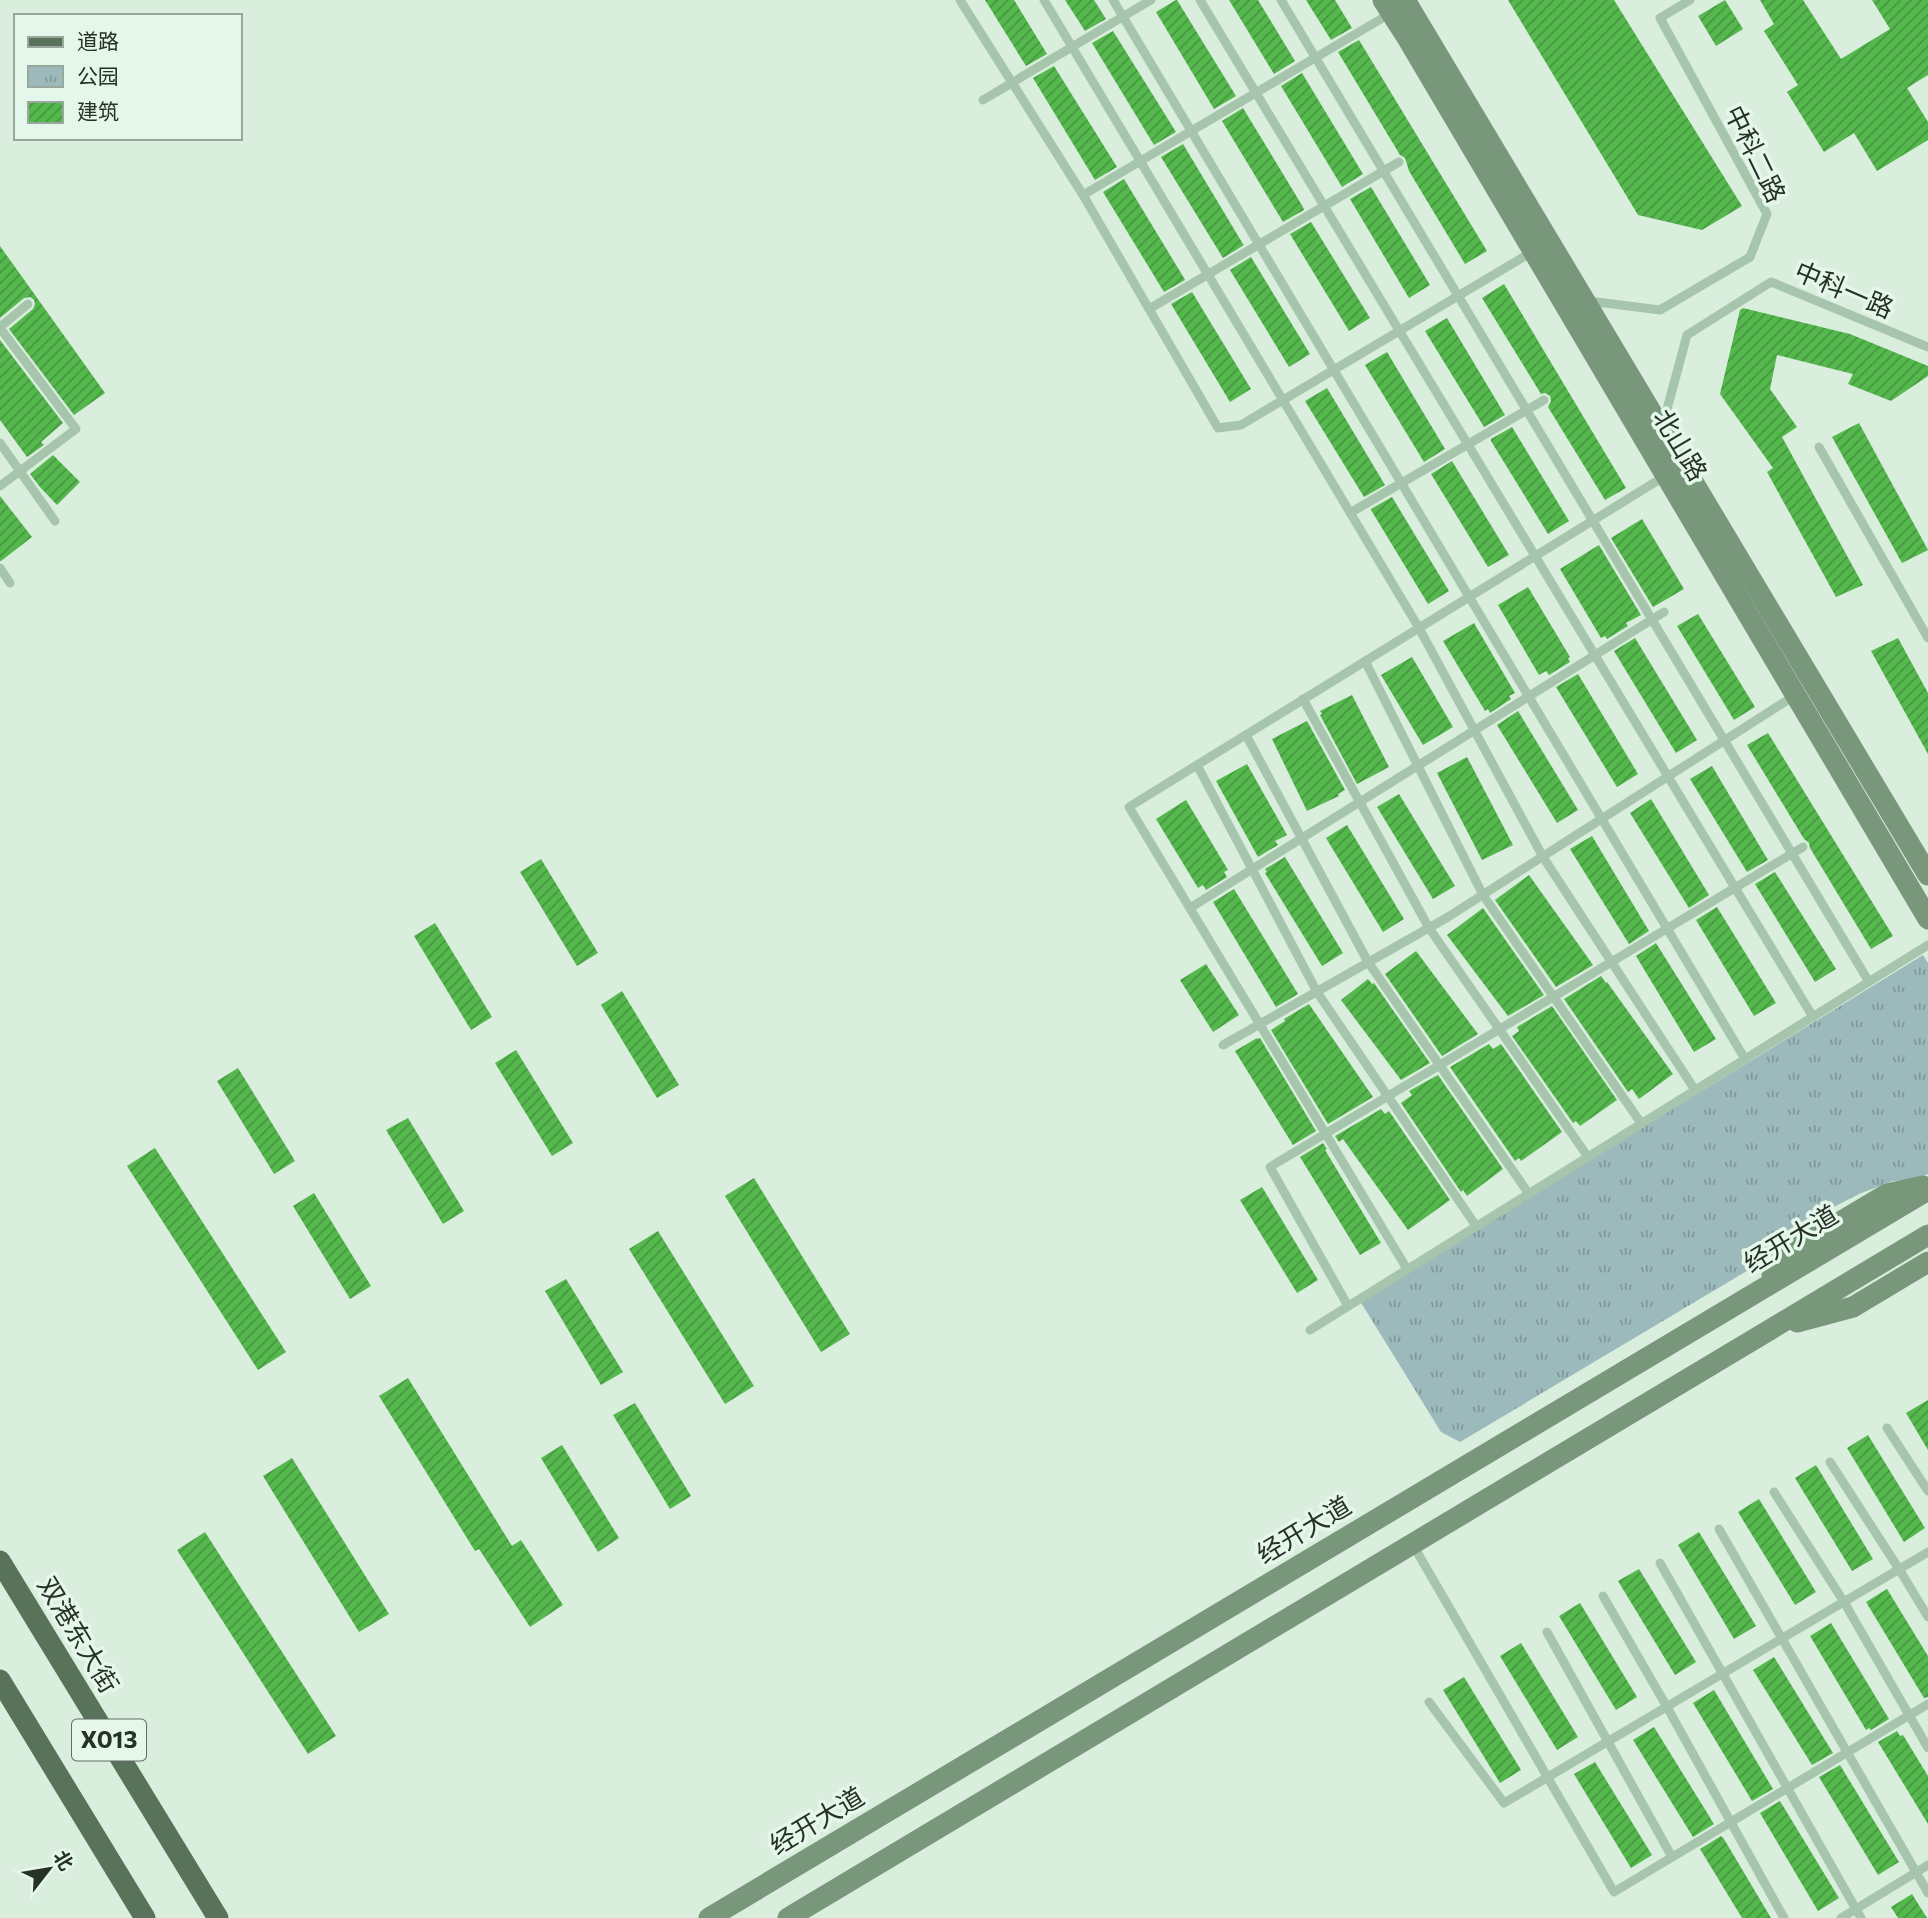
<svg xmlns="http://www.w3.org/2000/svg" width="1928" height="1918" viewBox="0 0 1928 1918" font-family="Commissioner,'Noto Sans SC',sans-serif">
<defs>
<pattern id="park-tufts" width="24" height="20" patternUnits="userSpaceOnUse" patternTransform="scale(1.75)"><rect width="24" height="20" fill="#9cbabb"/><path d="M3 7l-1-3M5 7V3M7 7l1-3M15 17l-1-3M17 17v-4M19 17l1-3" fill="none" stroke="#7f9898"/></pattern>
<pattern id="building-hatch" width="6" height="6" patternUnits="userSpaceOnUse" patternTransform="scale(1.75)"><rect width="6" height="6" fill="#54b84d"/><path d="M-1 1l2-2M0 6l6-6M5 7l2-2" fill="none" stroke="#469640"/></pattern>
</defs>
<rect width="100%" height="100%" fill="#daeede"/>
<polygon fill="url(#park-tufts)" points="1923,955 1928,963 1928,1174 1913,1180 1893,1181 1859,1194 1828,1210 1805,1224 1791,1237 1782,1250 1460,1442 1441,1432 1360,1301"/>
<g fill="url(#building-hatch)">
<polygon points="985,0 1014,0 1047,54 1026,66"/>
<polygon points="1065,0 1094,0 1106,19 1085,31"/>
<polygon points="1176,0 1177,0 1236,96 1214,109 1156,12"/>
<polygon points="1229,0 1258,0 1295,61 1274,74"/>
<polygon points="1306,0 1335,0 1352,28 1331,40"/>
<polygon points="1508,0 1614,0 1742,206 1702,230 1638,215"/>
<polygon points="1725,0 1743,29 1716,46 1698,16"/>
<polygon points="1760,0 1803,0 1841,59 1890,29 1872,0 1928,0 1928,75 1907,88 1928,122 1928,140 1877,171 1854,133 1824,152 1787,92 1798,85 1764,31 1774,24"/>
<polygon points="1113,31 1176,132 1154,145 1092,43"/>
<polygon points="1359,40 1487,251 1465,264 1409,171 1405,158 1400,155 1338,52"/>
<polygon points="1054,66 1117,167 1095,180 1033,78"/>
<polygon points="1302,73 1363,174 1342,187 1281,86"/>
<polygon points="1243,108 1303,207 1304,210 1283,222 1222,121"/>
<polygon points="1183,144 1243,244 1244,245 1223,258 1161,157"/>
<polygon points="1124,179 1184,278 1185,280 1164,292 1103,192"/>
<polygon points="1371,187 1430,285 1409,298 1350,199"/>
<polygon points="1311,222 1370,318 1349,331 1290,234"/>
<polygon points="0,246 105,393 74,415 9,329 33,309 35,304 34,300 30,297 24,298 0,318"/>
<polygon points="1251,257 1310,354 1289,367 1230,270"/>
<polygon points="1504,284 1626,488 1605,500 1548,407 1551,401 1550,396 1545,393 1541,394 1482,298"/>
<polygon points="1192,292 1251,389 1230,402 1171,304"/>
<polygon points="1743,308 1850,334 1928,366 1928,376 1891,401 1848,384 1853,374 1777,355 1770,389 1797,427 1782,437 1863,585 1836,597 1767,472 1773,468 1720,394 1740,310"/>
<polygon points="1447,318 1505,415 1484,427 1425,331"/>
<polygon points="0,340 63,423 41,442 44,445 27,457 0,420"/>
<polygon points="1387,352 1445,449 1424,462 1365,365"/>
<polygon points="1327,388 1385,485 1364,497 1305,401"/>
<polygon points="1859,423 1928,550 1902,563 1832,437"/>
<polygon points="1512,427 1569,521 1548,534 1491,441 1491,439"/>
<polygon points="53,455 80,482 57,505 40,487 30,474"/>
<polygon points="1452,461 1509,555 1488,567 1431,474"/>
<polygon points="0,496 32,537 1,561 0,561"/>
<polygon points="1392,497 1449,591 1428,604 1371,510 1371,509"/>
<polygon points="1642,519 1684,589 1653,607 1611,538"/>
<polygon points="1599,545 1641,615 1626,623 1628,626 1607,639 1605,636 1601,638 1560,569"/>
<polygon points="1528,587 1570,657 1568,658 1570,662 1549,675 1546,671 1539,675 1498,605"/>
<polygon points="1698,614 1755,707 1734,720 1677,626"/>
<polygon points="1474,623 1515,693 1509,696 1511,699 1490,713 1488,709 1485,711 1443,641"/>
<polygon points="1635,638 1697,740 1676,753 1614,651"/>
<polygon points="1898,638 1928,693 1928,754 1871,651"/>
<polygon points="1412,657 1453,727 1423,745 1381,675"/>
<polygon points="1578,674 1638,774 1617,787 1556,687"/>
<polygon points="1352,695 1389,767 1357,784 1320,715 1322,714 1320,711"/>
<polygon points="1518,711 1578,810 1557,823 1497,725"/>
<polygon points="1307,721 1345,790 1338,794 1339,796 1307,811 1272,739"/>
<polygon points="1768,733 1893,936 1871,949 1810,848 1809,843 1804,839 1747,745"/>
<polygon points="1467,757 1513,845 1482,860 1437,773"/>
<polygon points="1247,764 1287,835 1275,841 1278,845 1258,857 1216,781"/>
<polygon points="1712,766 1768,860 1747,872 1690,779"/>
<polygon points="1399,794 1455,886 1433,899 1377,807"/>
<polygon points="1651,799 1709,895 1689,908 1630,813"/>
<polygon points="1186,800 1228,870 1224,872 1227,877 1206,890 1203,885 1198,888 1156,819"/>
<polygon points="1347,825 1404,919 1383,932 1326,838"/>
<polygon points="1592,836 1649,931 1629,944 1570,849"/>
<polygon points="1285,857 1343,953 1322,966 1265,873 1267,872 1265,869"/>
<polygon points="541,859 598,953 577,966 520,872"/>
<polygon points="1775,872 1836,969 1815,982 1755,884"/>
<polygon points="1529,875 1593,965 1556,987 1495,900"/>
<polygon points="1234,889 1298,994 1276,1007 1213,902"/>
<polygon points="1717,907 1776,1003 1754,1016 1696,920"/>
<polygon points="1483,908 1544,995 1508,1016 1447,935"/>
<polygon points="435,923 492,1017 471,1030 414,936"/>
<polygon points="1656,943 1716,1039 1694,1052 1636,956"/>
<polygon points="1416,951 1478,1034 1442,1056 1385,974"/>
<polygon points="1206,964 1239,1015 1213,1032 1180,980"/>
<polygon points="1601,976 1606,983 1607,982 1673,1074 1639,1099 1632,1089 1628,1092 1564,999"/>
<polygon points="1368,979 1372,984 1374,983 1430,1063 1401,1080 1341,1000"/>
<polygon points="622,991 679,1085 657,1098 601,1005"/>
<polygon points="1309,1004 1373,1097 1328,1124 1271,1030 1285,1021 1284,1019"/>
<polygon points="1552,1006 1617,1100 1580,1126 1576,1121 1573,1123 1512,1036 1519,1031 1517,1027"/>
<polygon points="1257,1038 1257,1039 1260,1038 1316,1131 1293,1145 1235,1051"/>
<polygon points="1489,1044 1493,1049 1501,1044 1562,1132 1521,1161 1519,1158 1515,1161 1450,1067"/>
<polygon points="516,1050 573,1143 552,1156 495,1063"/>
<polygon points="238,1068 295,1161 274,1174 217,1081"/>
<polygon points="1438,1075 1503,1169 1467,1196 1463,1190 1461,1192 1401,1103 1412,1095 1409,1091"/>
<polygon points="1381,1109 1385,1114 1389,1111 1450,1200 1408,1230 1343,1139 1339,1142 1335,1136"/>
<polygon points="408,1118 464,1211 443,1224 386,1130"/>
<polygon points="1323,1143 1327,1149 1325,1150 1381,1243 1360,1255 1300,1157"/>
<polygon points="155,1148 286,1352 258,1370 127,1166"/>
<polygon points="754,1178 850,1334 821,1352 725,1196"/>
<polygon points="1262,1187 1318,1280 1297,1293 1240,1200"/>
<polygon points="314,1193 371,1286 350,1299 293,1206"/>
<polygon points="658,1231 754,1386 725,1404 629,1249"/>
<polygon points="566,1279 623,1372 601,1385 545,1291"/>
<polygon points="408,1378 512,1546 521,1540 563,1605 530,1627 479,1549 475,1551 379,1396"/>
<polygon points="1928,1400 1928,1450 1906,1413"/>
<polygon points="635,1403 691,1496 670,1509 613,1415"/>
<polygon points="1868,1435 1925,1528 1904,1542 1847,1448"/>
<polygon points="562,1445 619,1538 598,1552 541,1458"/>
<polygon points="292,1458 389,1614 359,1632 263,1476"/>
<polygon points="1816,1465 1873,1559 1852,1571 1795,1478"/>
<polygon points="1759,1499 1816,1592 1795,1605 1738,1512"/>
<polygon points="205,1532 336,1736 308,1754 177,1550"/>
<polygon points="1699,1532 1756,1626 1734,1639 1678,1545"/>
<polygon points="1639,1569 1696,1662 1675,1675 1618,1581"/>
<polygon points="1887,1589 1928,1656 1928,1697 1924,1698 1866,1602"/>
<polygon points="1580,1603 1637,1697 1616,1710 1559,1616"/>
<polygon points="1831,1623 1889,1719 1871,1730 1869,1728 1866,1730 1810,1636"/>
<polygon points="1521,1643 1578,1737 1557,1750 1500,1656"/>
<polygon points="1774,1657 1833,1753 1812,1765 1753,1670"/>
<polygon points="1464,1677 1521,1770 1500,1783 1443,1690"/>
<polygon points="1714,1690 1773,1789 1752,1801 1693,1703"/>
<polygon points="1654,1727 1714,1824 1693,1837 1633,1740"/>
<polygon points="1897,1731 1900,1736 1903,1735 1928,1776 1928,1824 1878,1742"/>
<polygon points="1595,1762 1652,1855 1631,1868 1574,1774"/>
<polygon points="1840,1765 1899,1862 1878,1875 1819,1777"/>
<polygon points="1780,1801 1839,1898 1818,1911 1760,1813"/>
<polygon points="1721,1836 1724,1839 1771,1918 1742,1918 1700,1849"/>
<polygon points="1912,1894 1927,1918 1898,1918 1891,1907"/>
</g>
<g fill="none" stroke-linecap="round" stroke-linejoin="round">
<g stroke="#a7c5ac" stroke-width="9">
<polyline points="960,0 1083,195 1218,428 1241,425 1532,252"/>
<polyline points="1044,0 1419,628 1543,857 1695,1090"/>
<polyline points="1113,0 1745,1059"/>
<polyline points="1200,0 1813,1017"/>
<polyline points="1281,0 1869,982"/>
<polyline points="983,100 1151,0"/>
<polyline points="1083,195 1391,13"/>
<polyline points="1589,301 1660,310 1750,257 1767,214 1660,18 1690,0"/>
<polyline points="1149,309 1399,162"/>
<polyline points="0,327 28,304"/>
<polyline points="0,328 76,429 0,486"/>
<polyline points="1663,424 1687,335 1771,282 1928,347"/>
<polyline points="0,443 55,521"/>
<polyline points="1819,447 1928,638"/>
<polyline points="1350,513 1544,400"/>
<polyline points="0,568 10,583"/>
<polyline points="1365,661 1483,895 1641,1123"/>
<polyline points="1303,699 1429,928 1588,1157"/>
<polyline points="1246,735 1368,962 1529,1194"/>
<polyline points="1197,765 1317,992 1476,1226"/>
<polyline points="1190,908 1664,612"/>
<polyline points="1223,1045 1448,917 1794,696"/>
<polyline points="1407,1269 1129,807 1665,476"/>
<polyline points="1348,1306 1270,1167 1803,847"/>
<polyline points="1310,1330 1928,945"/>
<polyline points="1887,1428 1928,1491"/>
<polyline points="1830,1462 1899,1569 1928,1617"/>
<polyline points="1774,1492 1844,1602 1928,1748"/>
<polyline points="1719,1529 1928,1893"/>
<polyline points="1413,1545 1614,1892 1928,1704"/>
<polyline points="1660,1563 1861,1918"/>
<polyline points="1603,1596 1667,1707 1784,1918"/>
<polyline points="1547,1632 1672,1857"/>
<polyline points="1429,1702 1504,1803 1928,1552"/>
<polyline points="1841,1918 1928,1865"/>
</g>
<g stroke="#79987b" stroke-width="21">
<polyline points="1383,0 1406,36 1928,919"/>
<polyline points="1405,0 1928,875"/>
<polyline points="1772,1275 1798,1247 1887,1194 1923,1186"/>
<polyline points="1797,1322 1853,1307 1928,1262"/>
<polyline points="709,1918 1928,1190"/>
<polyline points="788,1918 1928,1235"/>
</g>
<g stroke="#59725a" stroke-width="21">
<polyline points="0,1561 218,1918"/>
<polyline points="0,1680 145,1918"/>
</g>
</g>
<g text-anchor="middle" stroke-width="7" stroke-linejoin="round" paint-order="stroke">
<rect fill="#e5f6ea" stroke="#606d62" stroke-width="2" x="72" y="1719.5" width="74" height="41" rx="5"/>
<g font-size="24" font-weight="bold" fill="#273227">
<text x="109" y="1748">X013</text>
</g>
<g font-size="26" fill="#273227" stroke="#e5f6ea">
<text transform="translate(1755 154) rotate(64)" y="9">中科二路</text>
<text transform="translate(1844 290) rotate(23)" y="9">中科一路</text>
<text transform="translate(1680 445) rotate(59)" y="9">北山路</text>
<text transform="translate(1791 1239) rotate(-31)" y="9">经开大道</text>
<text transform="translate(1304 1530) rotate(-31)" y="9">经开大道</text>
<text transform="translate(78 1635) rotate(59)" y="9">双港东大街</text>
<text transform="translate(817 1821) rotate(-31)" y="9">经开大道</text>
</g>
</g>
<rect x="14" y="14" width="228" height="126" fill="#e5f6ea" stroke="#99a89c" stroke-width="2"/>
<rect x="28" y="37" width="35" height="10" fill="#59725a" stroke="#99a89c" stroke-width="2"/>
<text x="77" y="49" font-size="21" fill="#273227">道路</text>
<rect x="28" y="66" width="35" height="21" fill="url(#park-tufts)" stroke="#99a89c" stroke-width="2"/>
<text x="77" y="84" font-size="21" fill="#273227">公园</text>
<rect x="28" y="102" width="35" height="21" fill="url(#building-hatch)" stroke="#99a89c" stroke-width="2"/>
<text x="77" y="119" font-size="21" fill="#273227">建筑</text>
<g transform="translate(49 1869) rotate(59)" stroke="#e5f6ea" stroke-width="5" paint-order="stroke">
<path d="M0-5L12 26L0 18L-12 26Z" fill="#273227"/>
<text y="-10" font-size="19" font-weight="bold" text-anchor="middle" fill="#273227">北</text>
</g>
</svg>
